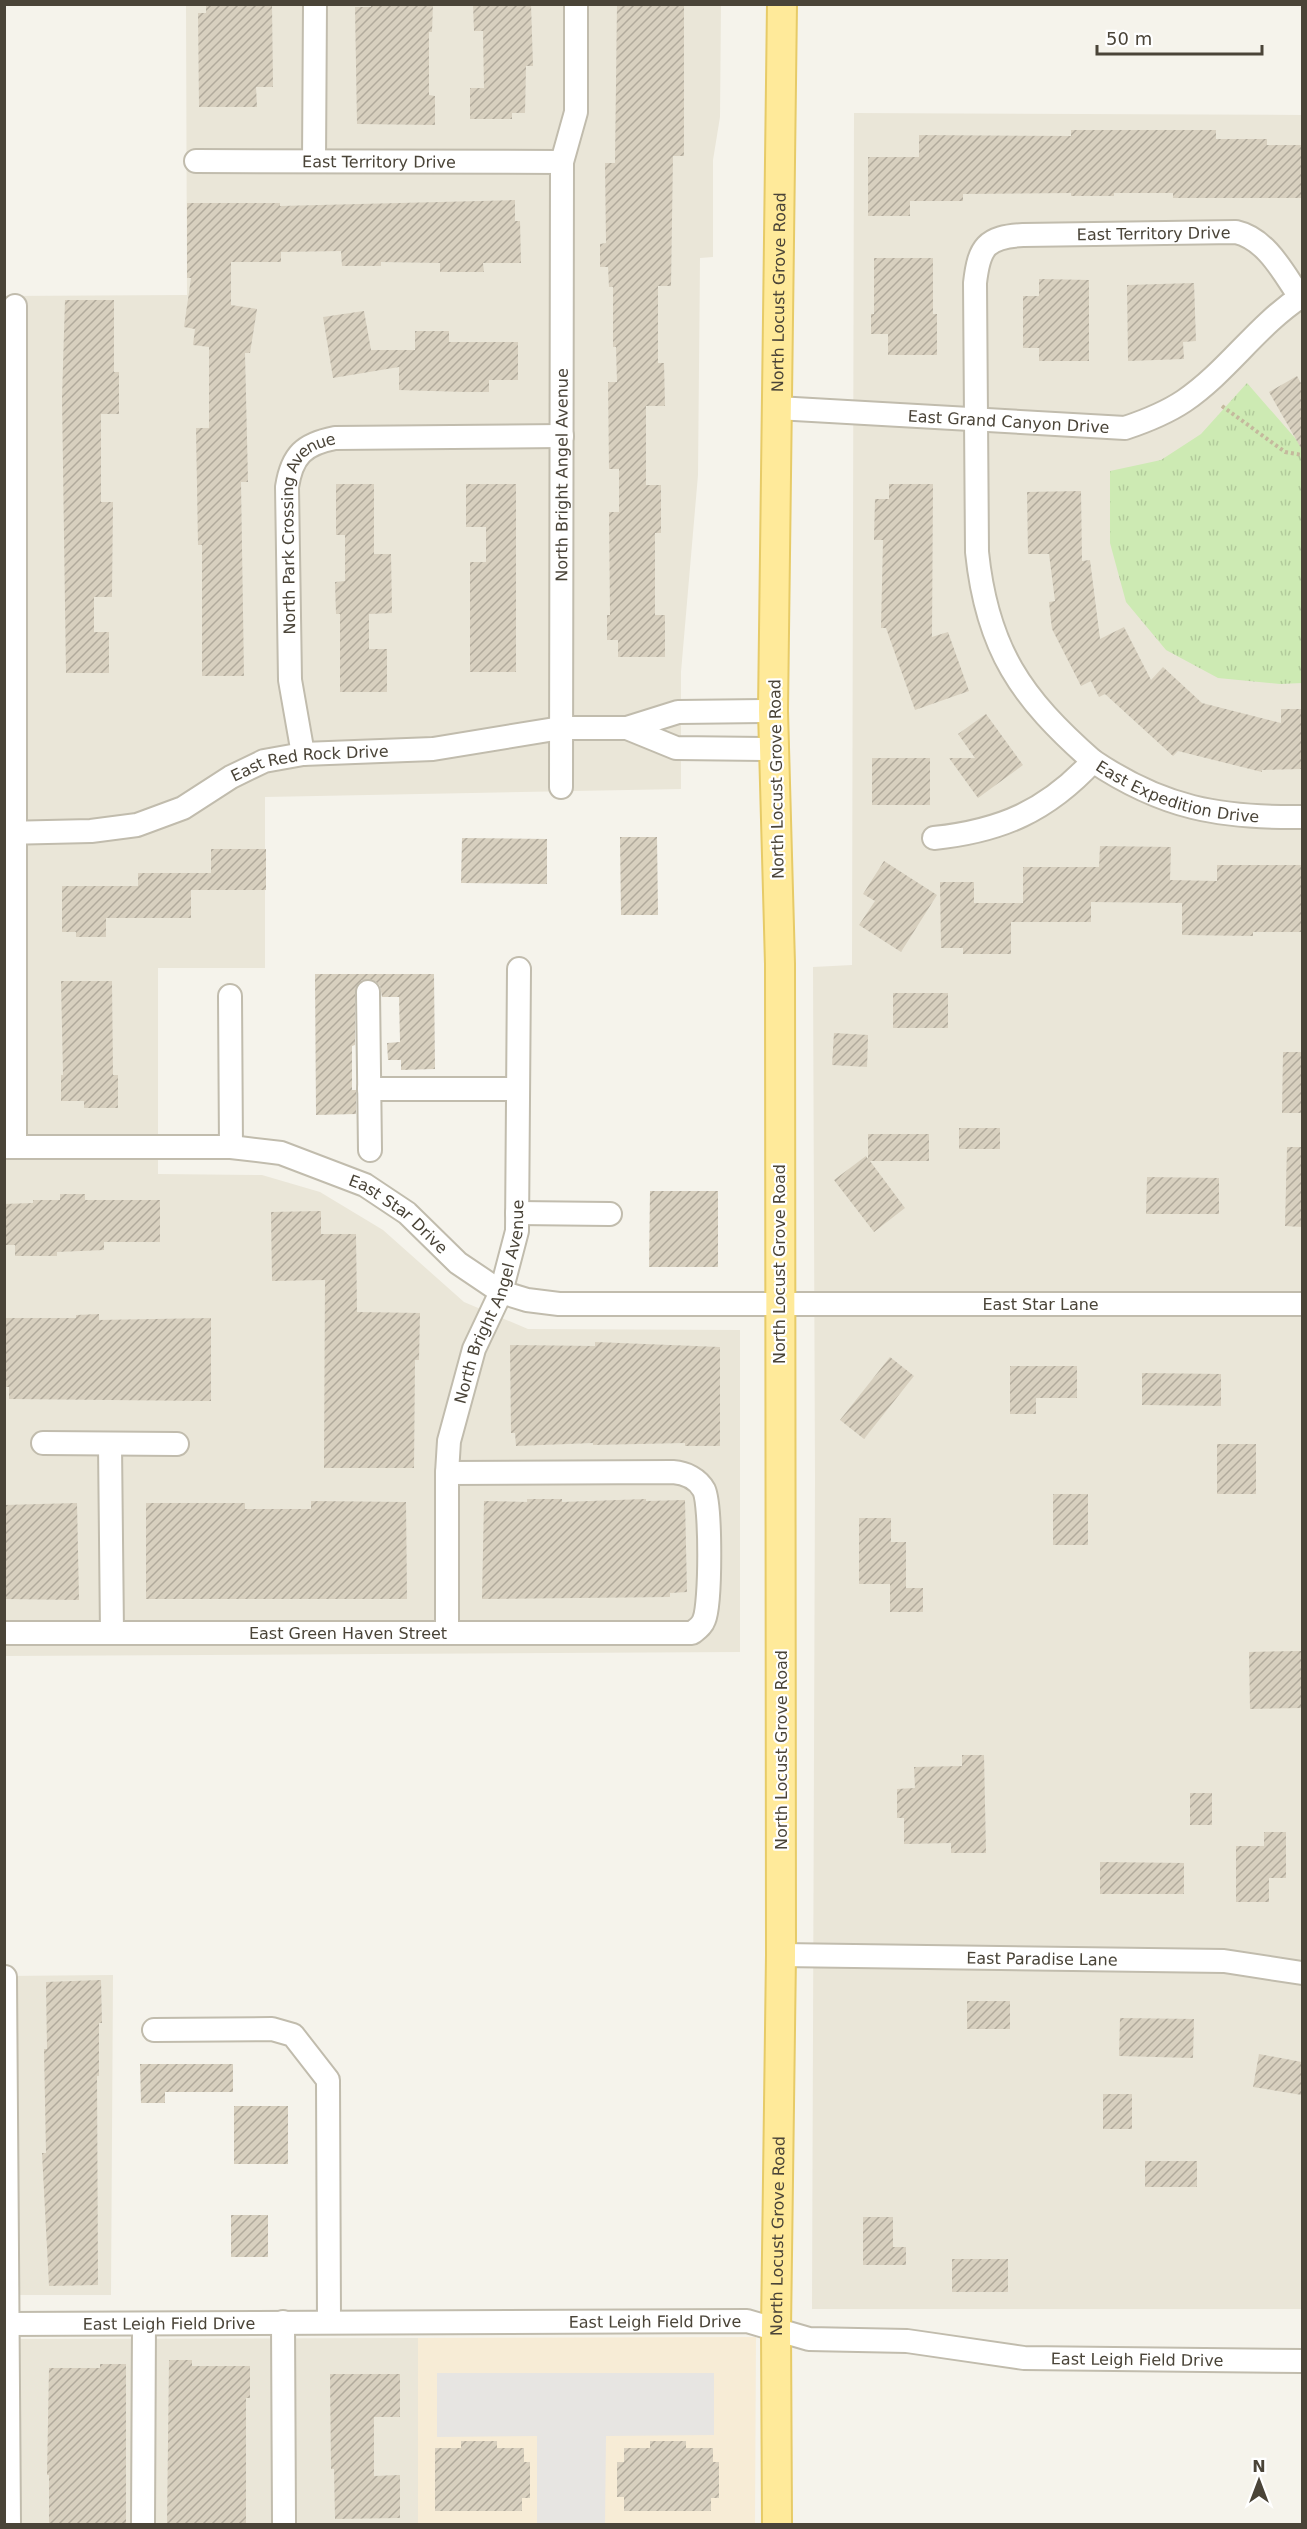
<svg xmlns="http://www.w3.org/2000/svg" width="1307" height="2529" viewBox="0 0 1307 2529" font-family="'DejaVu Sans',sans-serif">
<defs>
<pattern id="grass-tufts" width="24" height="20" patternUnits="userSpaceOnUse" patternTransform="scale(1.5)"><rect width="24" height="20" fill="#cdeab3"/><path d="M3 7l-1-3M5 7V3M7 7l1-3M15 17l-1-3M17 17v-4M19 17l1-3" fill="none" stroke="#b2ca9b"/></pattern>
<pattern id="building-hatch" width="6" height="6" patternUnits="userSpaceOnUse" patternTransform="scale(1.5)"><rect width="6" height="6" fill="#d8d0bf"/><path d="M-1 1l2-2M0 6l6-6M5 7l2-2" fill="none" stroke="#b1aa9c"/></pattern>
</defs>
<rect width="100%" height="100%" fill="#f5f3eb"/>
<g fill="#eae6d8">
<polygon points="186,5 721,5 720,117 713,160 713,257 700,258 698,475 681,672 681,789 265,797 265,968 158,968 158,1174 262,1175 320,1192 383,1230 464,1302 528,1329 740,1330 740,1652 5,1656 4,296 187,295"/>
<polygon points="854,113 1302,115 1302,2309 812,2309 815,1478 813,967 852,965"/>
<polygon points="113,1975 111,2295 5,2295 4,1976"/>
<polygon points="418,2338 418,2524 5,2524 4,2339"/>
</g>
<polygon fill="#f7ecd6" points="756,2337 755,2524 418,2524 418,2338"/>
<polygon fill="url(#grass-tufts)" points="1247,383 1302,446 1302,683 1280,684 1218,678 1166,650 1126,602 1110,543 1110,471 1161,460 1201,434"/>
<polygon fill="#e7e5e2" points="437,2373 714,2373 714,2435 606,2436 605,2524 537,2524 537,2436 437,2437"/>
<g fill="url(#building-hatch)">
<polygon points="206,4 272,4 273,87 256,87 257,107 199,107 198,13 206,13"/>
<polygon points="371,4 433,4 432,32 429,32 429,95 435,96 435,125 357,124 355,7 371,7"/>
<polygon points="473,4 531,4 533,66 526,66 525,113 512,113 512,119 470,119 470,88 484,88 483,31 474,31"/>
<polygon points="617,4 684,4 684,156 673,156 671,286 658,286 658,363 664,363 665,406 646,406 646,485 661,485 661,533 655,533 655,615 665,615 665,657 618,657 618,640 607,640 607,615 610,615 609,512 619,512 619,469 609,469 608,382 617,382 616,347 613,347 613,287 609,287 608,267 600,267 600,244 606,243 605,163 615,163"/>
<polygon points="1071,130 1216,130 1216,139 1267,139 1267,145 1302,145 1302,198 1173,198 1173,193 1114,193 1114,196 1071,196 1071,193 963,194 963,201 910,201 910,216 868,216 868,157 919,157 919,135 1071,136"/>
<polygon points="515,200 515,221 520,221 521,263 483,263 484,272 440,272 440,263 381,262 381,266 342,266 341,251 281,252 281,262 231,262 231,305 257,309 250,353 245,353 248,482 241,482 244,676 202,676 202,545 198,545 196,428 209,428 209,347 193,345 195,329 184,327 191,278 187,278 187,203 280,203 280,206"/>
<polygon points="874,258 933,258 933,314 937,314 937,355 888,355 888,334 871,334 871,314 874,314"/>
<polygon points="1039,279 1089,280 1089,361 1039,361 1039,348 1023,348 1023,296 1039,296"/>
<polygon points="1194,283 1196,341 1183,342 1184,359 1128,361 1127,285"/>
<polygon points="65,300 114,300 114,372 119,372 119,414 101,414 101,502 113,502 112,597 94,597 94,632 109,632 109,673 66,673 62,398"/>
<polygon points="364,311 371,350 415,350 415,331 449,331 449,342 518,342 518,380 489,380 489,392 465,392 399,390 399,367 333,378 323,317"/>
<polygon points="1297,376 1302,385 1302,450 1269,392"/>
<polygon points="336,484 374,484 374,554 391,554 392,613 369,614 369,649 387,649 387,692 340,692 340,614 336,614 335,582 345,581 345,535 336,535"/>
<polygon points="466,484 516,484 516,672 470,672 470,562 486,562 486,527 466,527"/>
<polygon points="889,484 933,484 932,637 948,632 969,691 915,710 886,628 881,628 883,540 874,540 875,499 889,499"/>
<polygon points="1081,491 1082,561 1090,560 1100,639 1124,627 1151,680 1163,667 1202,703 1281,723 1281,709 1302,709 1302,769 1262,770 1262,772 1178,751 1173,756 1105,694 1099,697 1091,681 1081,686 1052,629 1049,602 1055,601 1049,554 1028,554 1027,492"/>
<polygon points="986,714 1023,765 978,798 949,758 975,758 958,734"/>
<rect x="872" y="758" width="58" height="47"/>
<polygon points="620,837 657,837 658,915 621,915"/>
<polygon points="462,838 547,839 547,884 461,883"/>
<polygon points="1100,846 1171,847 1170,880 1217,881 1217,865 1301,865 1302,932 1253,932 1253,936 1182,935 1182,903 1091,902 1091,922 1011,922 1011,954 963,954 963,948 941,948 940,882 974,882 974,903 1023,903 1023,867 1099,867"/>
<polygon points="211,849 266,849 266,890 191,890 191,918 106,918 106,937 76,937 76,932 62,932 62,886 138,886 138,873 211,873"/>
<polygon points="884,861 937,895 901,952 859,925 875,901 863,894"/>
<polygon points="315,974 434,974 435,1069 401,1070 401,1060 388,1060 387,1043 400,1042 399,997 382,997 380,986 375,981 362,980 355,992 355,1045 352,1046 352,1090 356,1090 356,1114 316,1115"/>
<polygon points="61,981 112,981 113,1075 118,1075 118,1108 84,1108 84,1101 61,1101 61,1075 63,1075"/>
<rect x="893" y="993" width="55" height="35"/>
<polygon points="834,1033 868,1035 867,1067 832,1065"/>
<polygon points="1283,1052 1302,1052 1302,1113 1282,1113"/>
<rect x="959" y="1128" width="41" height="21"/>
<polygon points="868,1134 929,1134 929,1161 870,1161 905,1208 874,1232 834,1180 866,1156 868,1159"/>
<polygon points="1287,1147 1302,1147 1302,1227 1285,1226"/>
<polygon points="1147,1177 1219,1178 1219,1214 1146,1214"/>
<polygon points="650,1191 718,1191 718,1267 649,1267"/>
<polygon points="60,1194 85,1194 85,1200 160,1200 160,1242 104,1242 104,1250 57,1252 57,1256 15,1256 15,1245 4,1245 4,1204 33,1203 33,1200 60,1200"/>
<polygon points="321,1211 321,1234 356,1234 357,1312 420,1313 419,1360 415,1360 414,1468 324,1468 325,1280 272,1281 271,1212"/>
<polygon points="99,1314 99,1320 211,1318 211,1401 9,1399 9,1387 4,1387 4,1318 76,1318 76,1315"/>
<polygon points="595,1342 720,1347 720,1446 685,1446 685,1443 593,1445 593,1443 516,1446 515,1433 511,1433 510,1345 595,1346"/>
<polygon points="890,1357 914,1376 864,1439 840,1420"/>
<polygon points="1010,1366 1077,1366 1077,1398 1036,1398 1036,1414 1010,1414"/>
<polygon points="1142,1373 1221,1374 1221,1406 1142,1405"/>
<rect x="1217" y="1444" width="39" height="50"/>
<rect x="1053" y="1494" width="35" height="51"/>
<polygon points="527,1499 562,1499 562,1502 646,1499 646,1501 685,1500 687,1592 670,1593 670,1597 482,1599 484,1501 527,1502"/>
<polygon points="311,1501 406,1502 407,1599 146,1599 146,1503 245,1503 245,1509 311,1509"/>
<polygon points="77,1503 79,1600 4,1599 4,1505"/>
<polygon points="859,1518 891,1518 891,1542 906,1542 906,1588 923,1588 923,1612 890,1612 890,1584 859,1584"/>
<polygon points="1301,1651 1302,1708 1250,1709 1249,1652"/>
<polygon points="962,1755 984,1755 986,1853 951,1853 951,1843 904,1844 904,1818 897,1818 897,1789 915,1788 914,1767 962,1766"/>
<rect x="1190" y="1793" width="22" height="32"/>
<polygon points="1264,1832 1286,1832 1286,1878 1269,1878 1269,1902 1236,1902 1236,1846 1264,1846"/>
<polygon points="1100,1862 1184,1863 1184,1894 1100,1894"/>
<polygon points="101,1980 102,2023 99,2023 99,2076 97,2076 98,2285 49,2286 42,2153 46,2153 44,2049 47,2049 46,1982"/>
<rect x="967" y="2001" width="43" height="28"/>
<polygon points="1120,2018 1194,2019 1193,2058 1119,2056"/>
<polygon points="1259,2054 1302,2062 1302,2095 1253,2087"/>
<polygon points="140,2064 233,2064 233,2092 165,2092 165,2103 141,2103"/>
<rect x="1103" y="2094" width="29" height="35"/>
<rect x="234" y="2106" width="54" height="58"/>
<rect x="1145" y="2161" width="52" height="26"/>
<rect x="231" y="2215" width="37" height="42"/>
<polygon points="863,2217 893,2217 893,2247 906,2247 906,2265 863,2265"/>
<rect x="952" y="2259" width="56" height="33"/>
<polygon points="169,2360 192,2360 192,2366 250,2366 250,2398 246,2398 246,2524 167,2524"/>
<polygon points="100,2364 126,2364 126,2524 49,2524 49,2475 47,2475 49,2368 100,2368"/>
<polygon points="330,2374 400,2374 400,2417 374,2417 374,2476 400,2475 400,2518 335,2519 334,2469 331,2469"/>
<polygon points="461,2441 497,2441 497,2448 524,2448 524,2462 530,2462 530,2498 522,2498 522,2511 435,2511 435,2448 461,2448"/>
<polygon points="650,2441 686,2441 686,2448 713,2448 713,2462 719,2462 719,2498 711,2498 711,2511 624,2511 624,2497 617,2497 617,2462 624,2462 624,2448 650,2448"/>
</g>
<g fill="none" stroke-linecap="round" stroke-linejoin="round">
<g stroke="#c1bcad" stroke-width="26">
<g id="minor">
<path id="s1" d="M 196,161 L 562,162"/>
<polyline points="314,161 315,4"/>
<path id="s2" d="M 777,408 L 1125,428 C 1146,421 1166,413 1184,401 C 1228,371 1257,325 1302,296"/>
<polyline points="627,728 676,748 774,749"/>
<path id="s3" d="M 303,754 L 290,680 L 287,487 C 292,455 304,444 335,438 L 562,436"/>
<path id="s4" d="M 1093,761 C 1021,698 987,649 977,552 L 975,283 C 979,247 986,237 1023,235 L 1236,232 C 1267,239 1284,274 1300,297"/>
<path id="s5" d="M 561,787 L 562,162 L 576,112 L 576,4"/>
<path id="s6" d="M 4,833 L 91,831 L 137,825 L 183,808 L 231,777 L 264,761 L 303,754 L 433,749 L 561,728 L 627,728 L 678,712 L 773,711"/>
<path id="s7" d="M 934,838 C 1001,831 1047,811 1093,761 C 1163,808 1219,818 1302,817"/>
<polyline points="368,992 370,1150"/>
<polyline points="230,996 231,1147"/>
<polyline points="369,1089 518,1089"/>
<path id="s8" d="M 4,1147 L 231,1147 L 281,1153 L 365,1185 L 407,1213 L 458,1263 L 501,1292 L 527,1300 L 559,1304 L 1302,1304"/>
<polyline points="15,1147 15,306"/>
<polyline points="517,1213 610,1214"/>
<polyline points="43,1443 177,1444"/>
<polyline points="110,1445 112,1633"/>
<path id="s9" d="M 4,1633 L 692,1633 C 697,1629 702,1626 704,1620 C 711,1604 711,1505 704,1490 C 698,1479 686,1473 673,1472 L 447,1473"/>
<path id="s10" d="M 447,1633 L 447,1473 L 449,1441 L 474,1349 L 501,1292 L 517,1231 L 519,969"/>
<path id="s11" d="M 781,1955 L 1224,1961 L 1302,1973"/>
<polyline points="5,1977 9,2524"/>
<polyline points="154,2030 272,2029 293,2035 328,2080 329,2322"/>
<polyline points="283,2322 284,2524"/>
<path id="s12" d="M 4,2324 L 747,2321 L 809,2339 L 907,2341 L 1024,2358 L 1302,2361"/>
<polyline points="143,2524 144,2324"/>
</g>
</g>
<g stroke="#e7cb67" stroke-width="32">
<g id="major">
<path id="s13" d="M 777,2524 L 776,2329 L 781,1955 L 780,964 L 773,711 L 782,4"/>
</g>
</g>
<polyline stroke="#c4b99d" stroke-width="4" stroke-dasharray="3 3" stroke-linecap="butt" points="1222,406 1285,452 1302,455"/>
<use href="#minor" stroke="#fff" stroke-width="22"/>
<use href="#major" stroke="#ffea9a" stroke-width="28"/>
</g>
<g text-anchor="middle" stroke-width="4.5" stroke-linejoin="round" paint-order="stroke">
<g font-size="16" fill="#4a4438" stroke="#fff">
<text dy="6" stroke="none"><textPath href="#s1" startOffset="183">East Territory Drive</textPath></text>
<text dy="6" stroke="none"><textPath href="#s4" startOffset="724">East Territory Drive</textPath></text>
<text dy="6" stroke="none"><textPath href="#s13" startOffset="2232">North Locust Grove Road</textPath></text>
<text dy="6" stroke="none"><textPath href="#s2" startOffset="232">East Grand Canyon Drive</textPath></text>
<text dy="6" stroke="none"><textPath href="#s5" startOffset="312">North Bright Angel Avenue</textPath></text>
<text dy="6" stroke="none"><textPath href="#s3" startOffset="232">North Park Crossing Avenue</textPath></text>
<text dy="6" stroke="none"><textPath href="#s6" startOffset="321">East Red Rock Drive</textPath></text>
<text transform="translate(776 779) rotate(-91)" y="6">North Locust Grove Road</text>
<text dy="6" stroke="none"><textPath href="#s7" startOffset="273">East Expedition Drive</textPath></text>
<text dy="6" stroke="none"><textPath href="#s8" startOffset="411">East Star Drive</textPath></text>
<text transform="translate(779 1264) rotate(-90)" y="6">North Locust Grove Road</text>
<text dy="6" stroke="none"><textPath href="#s10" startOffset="338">North Bright Angel Avenue</textPath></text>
<text dy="6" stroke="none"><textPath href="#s8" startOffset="1082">East Star Lane</textPath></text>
<text dy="6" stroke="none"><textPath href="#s9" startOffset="344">East Green Haven Street</textPath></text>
<text transform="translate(781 1750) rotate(-90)" y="6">North Locust Grove Road</text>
<text dy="6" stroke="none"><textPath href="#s11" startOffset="261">East Paradise Lane</textPath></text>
<text dy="6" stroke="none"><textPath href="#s13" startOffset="288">North Locust Grove Road</textPath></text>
<text dy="6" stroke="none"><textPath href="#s12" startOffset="651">East Leigh Field Drive</textPath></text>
<text dy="6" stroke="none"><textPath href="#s12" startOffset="165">East Leigh Field Drive</textPath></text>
<text dy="6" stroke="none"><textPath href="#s12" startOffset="1137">East Leigh Field Drive</textPath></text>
</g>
</g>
<rect width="1307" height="2529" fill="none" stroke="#4a4438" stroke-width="12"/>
<g transform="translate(1259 2481)" stroke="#ffffff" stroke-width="4.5" paint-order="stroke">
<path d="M0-4.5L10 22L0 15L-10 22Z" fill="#4a4438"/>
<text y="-9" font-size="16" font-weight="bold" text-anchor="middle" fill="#4a4438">N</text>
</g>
<path d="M1097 45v9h165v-9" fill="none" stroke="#4a4438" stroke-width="3"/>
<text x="1106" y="45" font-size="18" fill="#4a4438" stroke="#ffffff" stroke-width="4.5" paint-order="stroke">50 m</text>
</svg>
